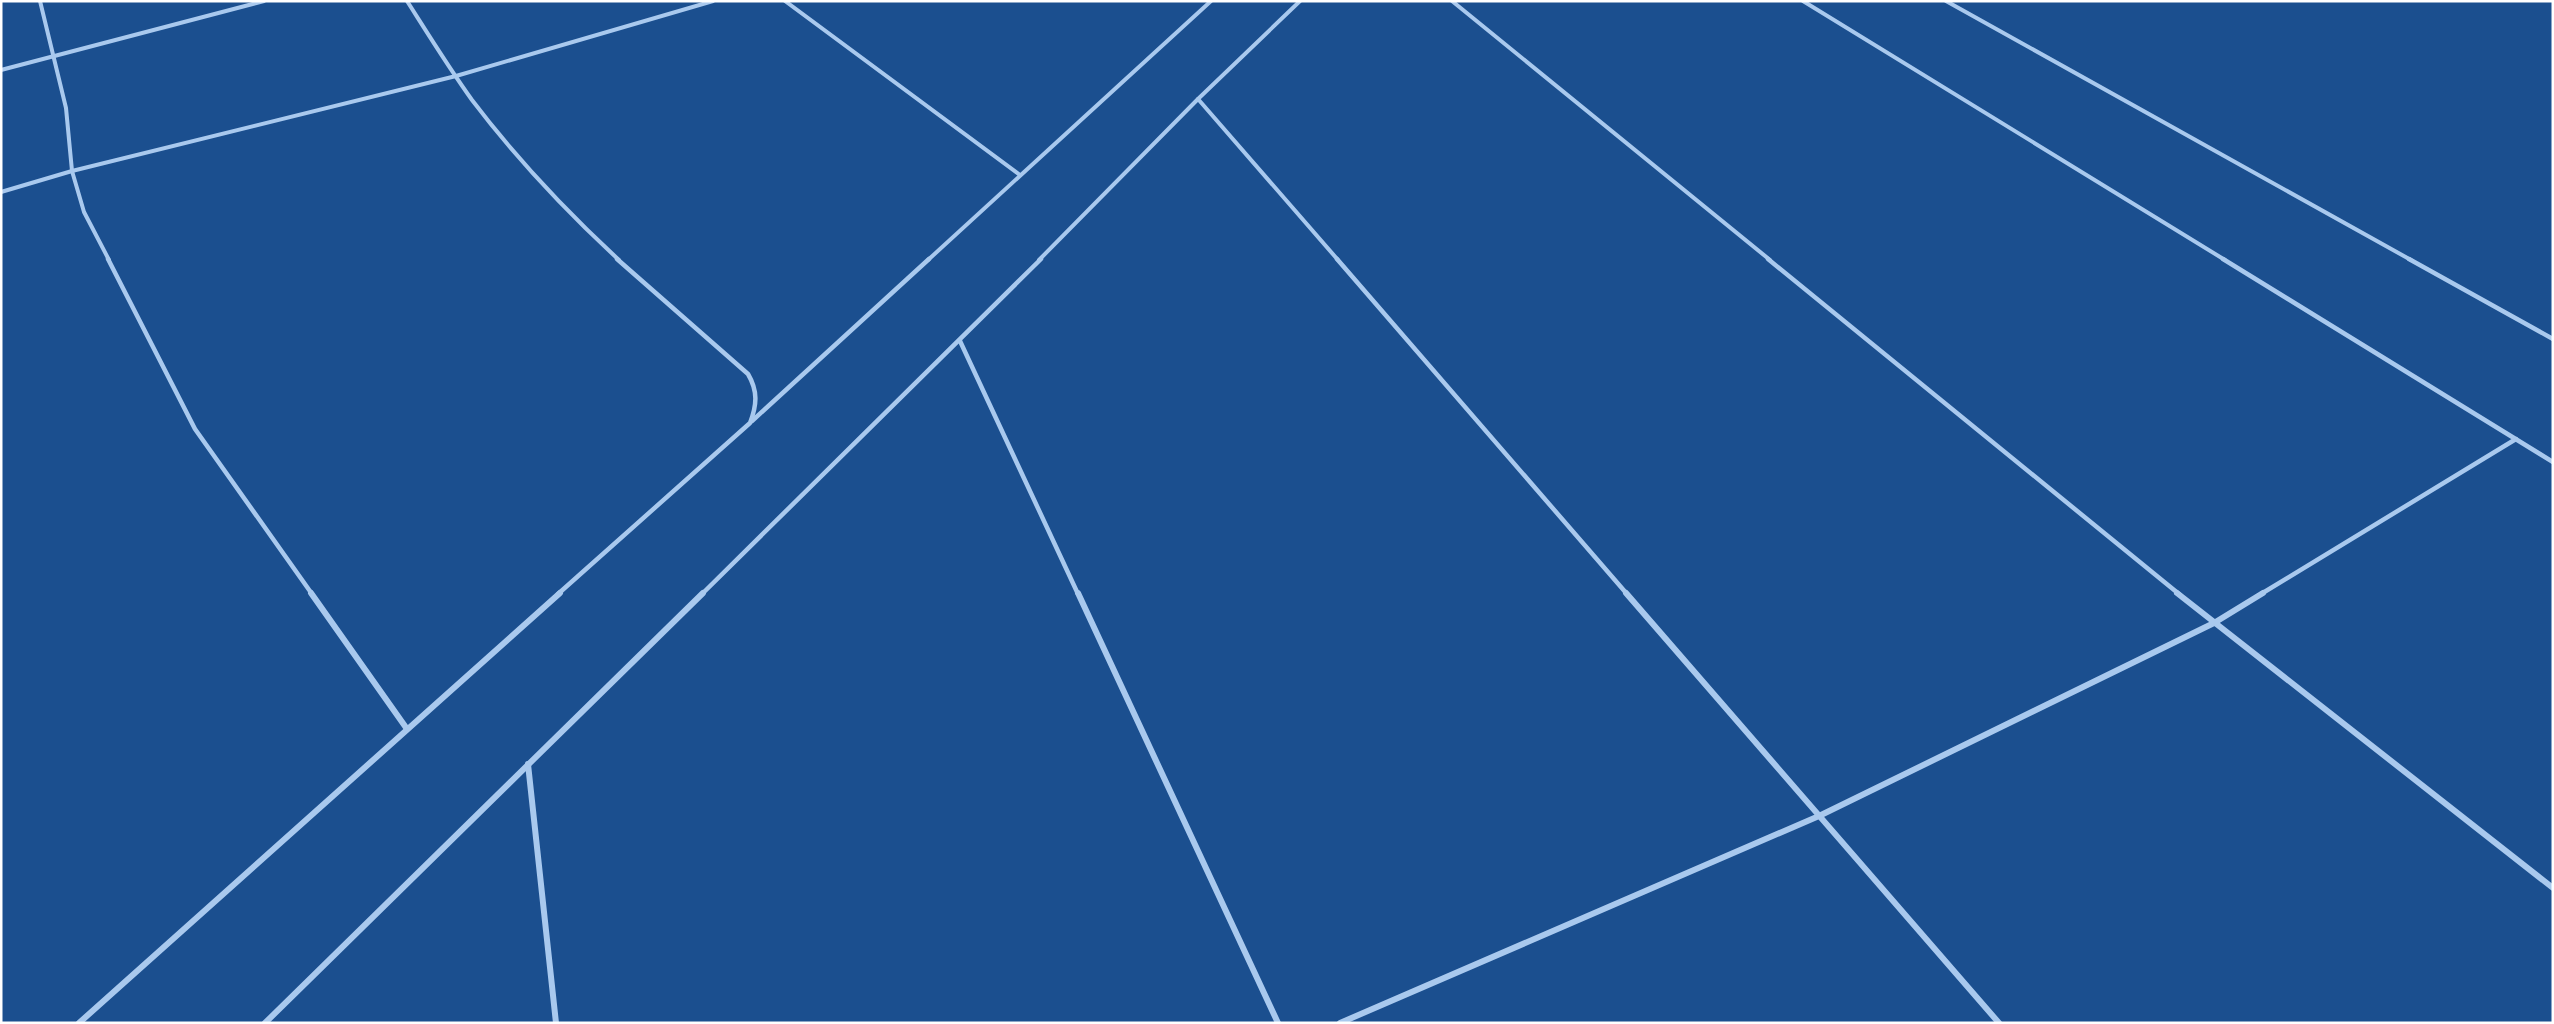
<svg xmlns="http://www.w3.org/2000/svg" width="2554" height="1024" viewBox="0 0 2554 1024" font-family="'Titillium Web',sans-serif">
<rect width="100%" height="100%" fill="#1b4f8f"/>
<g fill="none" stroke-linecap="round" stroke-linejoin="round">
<g stroke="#a9c9ee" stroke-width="4">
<polyline points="40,1 66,108 72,171 84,212 109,260"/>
<path d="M 407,1 C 428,34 449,68 472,100 C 516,158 566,211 619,260"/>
<polyline points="785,1 1020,175"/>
<polyline points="1452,1 1770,260"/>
<polyline points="1803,1 2225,260"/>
<polyline points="1946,1 2411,260"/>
<polyline points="1,70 264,1"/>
<polyline points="1198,99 1338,260"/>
<polyline points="1,192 72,171 456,76 713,1"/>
<polyline points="928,260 1211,1"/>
<polyline points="1039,260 1198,99 1300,1"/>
</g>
<g stroke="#a9c9ee" stroke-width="4.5">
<polyline points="108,259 195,429 312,594"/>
<polyline points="1337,259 1627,594"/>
<polyline points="1768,259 2179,594"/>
<polyline points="2223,259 2553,462"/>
<polyline points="2409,259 2553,339"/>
<polyline points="960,341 1078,594"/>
<polyline points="752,421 929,259"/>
<path d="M 558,594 L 750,423 C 757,405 758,391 748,374 L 617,259"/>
<polyline points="702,594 1041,259"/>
<polyline points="2261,594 2516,439"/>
</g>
<g stroke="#a9c9ee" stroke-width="6">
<polyline points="311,593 407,729"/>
<polyline points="1078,593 1278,1023"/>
<polyline points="1626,593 1999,1023"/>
<polyline points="2177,593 2553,888"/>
<polyline points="528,764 556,1023"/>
<polyline points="79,1023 560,593"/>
<polyline points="265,1023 703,593"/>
<polyline points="1340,1023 1819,816 2214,623 2263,593"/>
</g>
</g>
<rect width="2554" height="1024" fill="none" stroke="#ffffff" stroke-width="5"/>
</svg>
